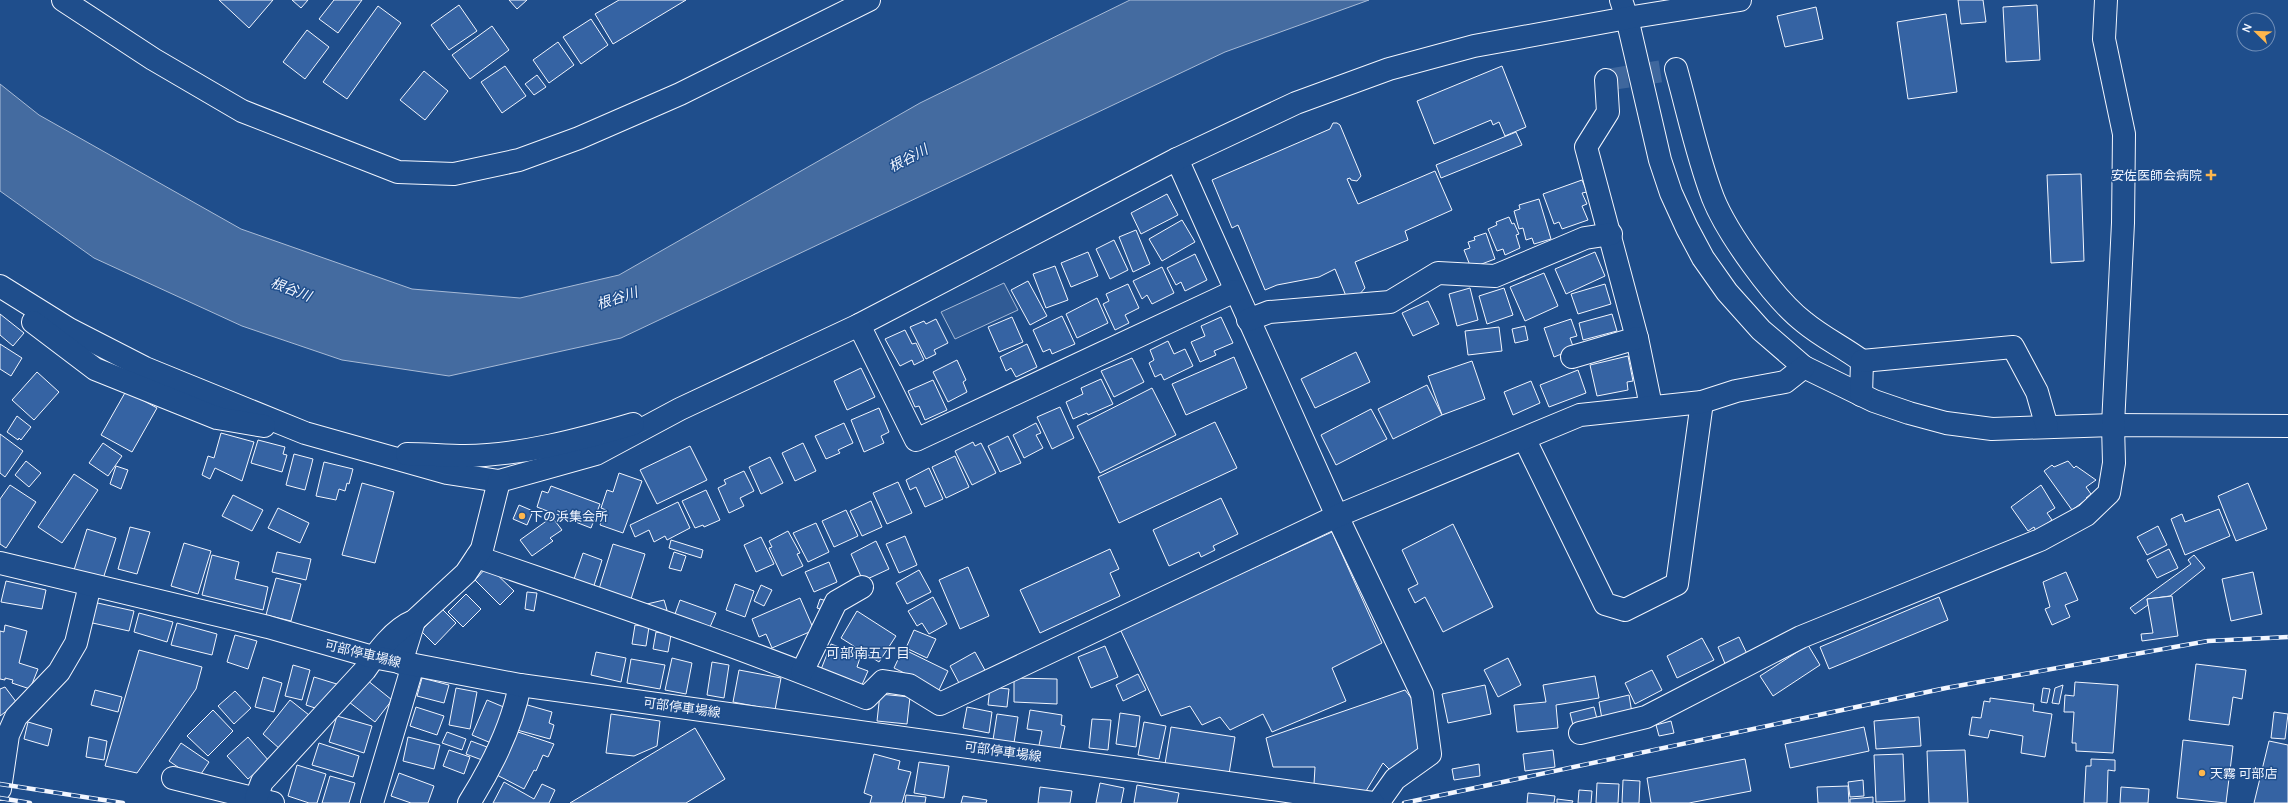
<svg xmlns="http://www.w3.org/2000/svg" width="2288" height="803" viewBox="0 0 2288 803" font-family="Manrope,'Noto Sans JP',sans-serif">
<rect width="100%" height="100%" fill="#1f4e8c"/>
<polygon fill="#305b95" stroke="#a8bbd7" points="1004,283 1018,310 955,339 941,312"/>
<polygon fill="#446ba0" stroke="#a8bbd7" points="1130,0 1369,0 1225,52 621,338 449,376 342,360 242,326 94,258 0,191 0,84 39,115 241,229 412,289 520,298 619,275 920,103"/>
<g fill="#3563a3" stroke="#f2f6ff">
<polygon points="219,0 273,0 249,28"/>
<polygon points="292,0 308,0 301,8"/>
<polygon points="334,0 362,0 338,33 319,19"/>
<polygon points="509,0 527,0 517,9"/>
<polygon points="619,0 686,0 613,44 595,14"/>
<polygon points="1958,0 1983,0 1986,22 1961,24"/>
<polygon points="459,5 477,31 449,50 431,25"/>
<polygon points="2037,5 2040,60 2006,62 2003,7"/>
<polygon points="378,6 401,23 347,99 323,82"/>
<polygon points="1816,7 1823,39 1785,47 1777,16"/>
<polygon points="1946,14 1957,92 1908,99 1897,22"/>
<polygon points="591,19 608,45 581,64 563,37"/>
<polygon points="492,26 509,50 470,79 452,55"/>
<polygon points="307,30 329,47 305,79 283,62"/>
<polygon points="558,42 574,65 549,83 533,60"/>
<polygon points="505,66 526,96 502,113 481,82"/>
<polygon points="1502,66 1526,127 1505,136 1499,122 1493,125 1491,120 1434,144 1417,101"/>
<polygon points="424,71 448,91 425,120 400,100"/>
<polygon points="537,75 546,87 534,95 525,84"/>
<polygon points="1333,123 1337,123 1340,125 1360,173 1361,176 1357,181 1351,180 1350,178 1347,179 1358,204 1435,171 1452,210 1405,231 1408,240 1355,262 1365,288 1358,296 1346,296 1335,269 1319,277 1277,285 1265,290 1238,225 1232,228 1212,180 1330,129"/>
<polygon points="1516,132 1522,145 1441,178 1436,165"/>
<polygon points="2081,174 2084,261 2051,263 2047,175"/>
<polygon points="1582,180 1587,192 1582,193 1587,204 1582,206 1588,220 1562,229 1559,222 1554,224 1543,194"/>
<polygon points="1167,194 1178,215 1141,234 1131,213"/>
<polygon points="1539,199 1551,239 1534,244 1532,238 1526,240 1523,228 1519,229 1514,211 1520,209 1519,205"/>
<polygon points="1509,217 1512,224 1514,223 1519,234 1516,235 1520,248 1505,255 1503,249 1497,251 1488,229 1497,225 1496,222"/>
<polygon points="1182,220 1195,242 1162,261 1149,239"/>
<polygon points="1136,230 1150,264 1133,272 1119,237"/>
<polygon points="1486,233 1495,259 1471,268 1464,250 1470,248 1468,242 1475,240 1474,237"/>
<polygon points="1114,240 1128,270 1110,279 1096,249"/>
<polygon points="1088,252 1098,276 1071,287 1061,263"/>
<polygon points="1595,252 1605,276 1566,294 1555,269"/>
<polygon points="1195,254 1207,280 1185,291 1181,282 1176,285 1167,268"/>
<polygon points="1055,266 1068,300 1046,308 1033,274"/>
<polygon points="1162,267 1174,293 1152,304 1147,295 1142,299 1133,281"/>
<polygon points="1544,273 1558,306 1525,321 1510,287"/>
<polygon points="1028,281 1047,316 1030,325 1011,290"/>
<polygon points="1128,284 1139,308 1125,315 1129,323 1115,330 1103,304 1109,301 1106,294"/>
<polygon points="1605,284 1611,304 1578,314 1571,294"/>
<polygon points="1470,288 1478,320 1457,326 1449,294"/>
<polygon points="1504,288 1513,315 1487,324 1479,296"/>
<polygon points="1097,298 1108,323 1077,338 1066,314"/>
<polygon points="1428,301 1439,324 1413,336 1402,313"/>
<polygon points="0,314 24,333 13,346 0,335"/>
<polygon points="1612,314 1617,331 1583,340 1579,323"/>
<polygon points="1062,316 1075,344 1052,354 1050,349 1043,352 1033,330"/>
<polygon points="1012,317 1023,342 999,352 988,327"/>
<polygon points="1221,317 1233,343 1214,351 1216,355 1200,362 1191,342 1205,336 1201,326"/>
<polygon points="936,319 948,343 934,350 936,354 926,359 910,327 924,321 926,324"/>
<polygon points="1571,319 1577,336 1570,338 1574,349 1554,357 1544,328"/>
<polygon points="1525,326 1528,340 1515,343 1512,329"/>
<polygon points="1499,327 1502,351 1468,355 1465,331"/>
<polygon points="905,330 912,344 916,343 924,360 914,365 912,360 900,366 885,339"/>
<polygon points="1168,341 1174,354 1185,349 1193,366 1164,380 1161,374 1155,377 1149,363 1154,360 1150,350"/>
<polygon points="0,344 22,358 11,376 0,369"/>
<polygon points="1027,344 1037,367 1016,377 1011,368 1006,371 1000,357"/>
<polygon points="1356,352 1370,382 1315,408 1301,379"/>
<polygon points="1628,356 1633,381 1627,382 1628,390 1597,396 1590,365"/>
<polygon points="1234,357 1247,388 1186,415 1172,384"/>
<polygon points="1132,358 1144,382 1114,397 1101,371"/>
<polygon points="957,360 966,380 963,382 967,392 948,402 933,372"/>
<polygon points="1472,361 1485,399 1442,415 1428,376"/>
<polygon points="861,368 875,397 847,410 834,381"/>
<polygon points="1578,370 1586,393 1549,407 1540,385"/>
<polygon points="37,372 59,392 34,420 12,400"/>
<polygon points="1101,379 1113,404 1088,415 1087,413 1073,419 1066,402 1083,394 1081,388"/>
<polygon points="933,380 947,410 925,420 919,406 915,407 908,391"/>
<polygon points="1531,381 1540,403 1513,415 1504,392"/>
<polygon points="1427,385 1442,415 1393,439 1378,409"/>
<polygon points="1152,388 1176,435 1100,473 1077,426"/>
<polygon points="126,391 157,408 132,452 101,435"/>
<polygon points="1060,407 1074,438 1052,449 1037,417"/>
<polygon points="879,408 889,432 881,436 884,443 864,452 851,420"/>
<polygon points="1371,409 1387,439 1336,465 1321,435"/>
<polygon points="17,416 31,427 21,440 19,438 18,440 7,432"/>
<polygon points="1215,422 1237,468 1119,523 1098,477"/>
<polygon points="844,423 853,443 838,450 840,453 826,459 815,436"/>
<polygon points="1036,423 1041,433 1036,435 1043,448 1024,458 1013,435"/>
<polygon points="221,433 254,442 242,481 215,468 210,479 202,475 208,456 214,458"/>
<polygon points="0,434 23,451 5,477 0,473"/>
<polygon points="1008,436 1021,463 1000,472 988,446"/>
<polygon points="258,440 285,447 283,454 287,455 282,472 251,463"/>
<polygon points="973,442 975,446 981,443 996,473 972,485 955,451"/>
<polygon points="103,443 122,456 108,476 89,463"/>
<polygon points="803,443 816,471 795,481 782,453"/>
<polygon points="690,446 707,480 657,504 640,470"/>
<polygon points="294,454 313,459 305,490 286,485"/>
<polygon points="955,456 969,487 946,498 932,467"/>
<polygon points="770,457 783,483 761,494 749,467"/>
<polygon points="26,461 41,473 29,487 15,475"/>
<polygon points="2068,461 2074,468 2076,466 2096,480 2086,487 2091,494 2086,498 2087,499 2072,510 2044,471 2052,465 2054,467"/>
<polygon points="324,462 353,469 349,484 347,483 345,491 339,489 336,500 316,496"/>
<polygon points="116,466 128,470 121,489 110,484"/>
<polygon points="929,468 943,499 925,507 916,487 910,490 906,480"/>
<polygon points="744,471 754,491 740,498 744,506 729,513 718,488 726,484 724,480"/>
<polygon points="619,473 642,481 623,533 600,525 606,510 601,508 607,490 613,492"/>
<polygon points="74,474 98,490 62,543 38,527"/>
<polygon points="898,482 912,513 887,524 873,493"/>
<polygon points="362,483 394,492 375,563 342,555"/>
<polygon points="2248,483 2267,529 2236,541 2218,496"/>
<polygon points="10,485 36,502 6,548 0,544 0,499"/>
<polygon points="2041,485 2055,508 2047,513 2052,520 2036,531 2034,527 2028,531 2011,507"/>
<polygon points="551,486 600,504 591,528 537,507 542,491 548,493"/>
<polygon points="706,490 720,520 704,527 703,525 695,528 682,501"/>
<polygon points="233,495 263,510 252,531 222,516"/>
<polygon points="1221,498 1238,534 1213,546 1215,550 1201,557 1199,552 1169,566 1153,530"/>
<polygon points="871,501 882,527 862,536 850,511"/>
<polygon points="678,502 690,528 667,540 665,536 654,542 649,530 635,537 630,525"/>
<polygon points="519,505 533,511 527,525 513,519"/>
<polygon points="278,508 309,523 300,543 268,528"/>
<polygon points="2219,509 2230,536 2185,555 2171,519 2182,514 2185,522"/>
<polygon points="846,510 858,536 834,547 822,521"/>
<polygon points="552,517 562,530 550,538 553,541 532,556 520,540"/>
<polygon points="816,523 829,552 808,562 793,533"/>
<polygon points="1453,524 1493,607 1443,632 1425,597 1415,603 1408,589 1418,584 1402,550"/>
<polygon points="2158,526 2167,545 2147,555 2137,537"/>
<polygon points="130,527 150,532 137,574 118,569"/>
<polygon points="87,529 116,538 103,579 74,570"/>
<polygon points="788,531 800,553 797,554 803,566 782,576 769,548 772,547 769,541"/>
<polygon points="1332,532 1382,643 1332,668 1346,701 1272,732 1263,714 1230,730 1220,717 1202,725 1190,706 1161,716 1120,629"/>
<polygon points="905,536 917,565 899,573 886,544"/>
<polygon points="761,537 774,564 756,572 744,545"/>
<polygon points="671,540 703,550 701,558 669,548"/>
<polygon points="876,541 889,569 863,581 851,554"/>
<polygon points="184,543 211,551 198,594 171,586"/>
<polygon points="613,544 645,554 631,599 599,589"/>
<polygon points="1110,549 1119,569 1110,573 1120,596 1040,633 1020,590"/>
<polygon points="2169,549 2178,568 2157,578 2147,560"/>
<polygon points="277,552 311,559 306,580 272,572"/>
<polygon points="674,552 686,556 681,571 669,568"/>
<polygon points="583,553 602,560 592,592 572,585"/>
<polygon points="212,555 239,562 235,579 268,587 263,610 202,595"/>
<polygon points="2194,555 2205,568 2170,596 2147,599 2148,605 2135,614 2130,608 2191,564 2188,560"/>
<polygon points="829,562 837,582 814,592 805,572"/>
<polygon points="488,566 514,591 500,605 475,580"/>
<polygon points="968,567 989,616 960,629 939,580"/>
<polygon points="919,570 931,592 907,604 896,583"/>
<polygon points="2066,572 2078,600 2065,605 2070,617 2052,625 2045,609 2050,607 2043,582"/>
<polygon points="2253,572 2262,614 2231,621 2222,579"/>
<polygon points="276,578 301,584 291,621 266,615"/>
<polygon points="6,581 46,590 42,609 1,602"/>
<polygon points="735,584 754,591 745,617 726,610"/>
<polygon points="761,585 772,590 764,606 754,601"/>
<polygon points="527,592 537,593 534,611 525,609"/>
<polygon points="466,594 481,609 463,627 448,612"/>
<polygon points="2172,596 2178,636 2142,641 2141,634 2153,633 2147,599"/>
<polygon points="933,597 947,624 929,634 922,623 917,626 908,611"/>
<polygon points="1939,597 1948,620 1829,669 1820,647"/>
<polygon points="800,598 814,630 772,648 766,634 759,637 752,619"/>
<polygon points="820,599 827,601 824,610 817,608"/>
<polygon points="664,600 667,610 649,614 647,604"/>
<polygon points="680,600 716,613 710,627 675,614"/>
<polygon points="93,602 134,611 129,631 88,622"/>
<polygon points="442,609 456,623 435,645 421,631"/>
<polygon points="857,611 896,636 879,662 841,638"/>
<polygon points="139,613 173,622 167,642 134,632"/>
<polygon points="177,623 217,634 212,655 171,645"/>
<polygon points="5,625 27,631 19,663 38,669 30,689 12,683 13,680 5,678 5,680 0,679 0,631 4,632"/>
<polygon points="635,625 649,627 646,646 632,644"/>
<polygon points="914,630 936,639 927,658 906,648"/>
<polygon points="656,632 671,635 668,652 653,649"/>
<polygon points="235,635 257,641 248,669 227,662"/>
<polygon points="1739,637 1748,656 1726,666 1718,647"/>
<polygon points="1702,638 1714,660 1677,678 1667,656"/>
<polygon points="831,644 861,655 857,667 868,671 861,687 820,672"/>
<polygon points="1808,645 1820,665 1773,696 1760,676"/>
<polygon points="1105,646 1118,677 1091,688 1078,657"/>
<polygon points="903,649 948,671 939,690 894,668"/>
<polygon points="139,650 202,667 196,689 137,773 105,766"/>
<polygon points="596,652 626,658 621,682 591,675"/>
<polygon points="975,652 986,672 960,685 950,666"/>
<polygon points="672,658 692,663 686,694 665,690"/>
<polygon points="1508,658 1521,685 1498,697 1484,670"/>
<polygon points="631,659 665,665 660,689 627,683"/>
<polygon points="712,662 729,665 724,698 707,695"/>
<polygon points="2196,664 2246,670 2242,699 2233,697 2229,725 2189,720"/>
<polygon points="293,665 310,670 302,700 285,696"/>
<polygon points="739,670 781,678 775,710 733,702"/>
<polygon points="1652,670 1662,690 1635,704 1625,683"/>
<polygon points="1138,674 1146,690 1123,701 1116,685"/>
<polygon points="1595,676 1599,698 1556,705 1558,728 1517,732 1514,705 1546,702 1543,685"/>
<polygon points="263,677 282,683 274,712 255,707"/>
<polygon points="314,677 340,685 324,711 306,705"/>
<polygon points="422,678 449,685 444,703 417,696"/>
<polygon points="1014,678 1057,679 1057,704 1014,702"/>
<polygon points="367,680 392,700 375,722 349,702"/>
<polygon points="2075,682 2118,685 2113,753 2076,751 2076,743 2072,743 2074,712 2064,712 2065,695 2074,696"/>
<polygon points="1485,685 1491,714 1448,723 1442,694"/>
<polygon points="2063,685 2059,704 2052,703 2055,688"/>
<polygon points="5,687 17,703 0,716 0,689"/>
<polygon points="990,687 1009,689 1007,707 988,705"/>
<polygon points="456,688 477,692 470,729 449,725"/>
<polygon points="2043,688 2050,689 2047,703 2041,702"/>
<polygon points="95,690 122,697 118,712 91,705"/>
<polygon points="1405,690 1412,699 1424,752 1392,772 1383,763 1363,796 1314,784 1315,767 1273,767 1266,738"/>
<polygon points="235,691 251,708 234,724 218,706"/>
<polygon points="880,694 910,697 907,724 877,721"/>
<polygon points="1629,695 1632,713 1602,719 1599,702"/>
<polygon points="1990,698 2034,704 2033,711 2052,714 2045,757 2021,753 2023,736 1990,730 1988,738 1969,735 1972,717 1981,718 1984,701 1990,702"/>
<polygon points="290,700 309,715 280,749 263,734"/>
<polygon points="487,700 506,708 491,743 472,735"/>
<polygon points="524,704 552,712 549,723 554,725 550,739 517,730"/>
<polygon points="416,707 444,716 437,735 410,726"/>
<polygon points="967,707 992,712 989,733 963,728"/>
<polygon points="1594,707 1598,723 1574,729 1570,713"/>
<polygon points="213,710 233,731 208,756 187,736"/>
<polygon points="1030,710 1062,715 1061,725 1065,726 1059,754 1038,750 1042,731 1027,729"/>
<polygon points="2274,712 2288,714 2285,739 2271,738"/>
<polygon points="1120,713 1140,716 1136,747 1116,744"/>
<polygon points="611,714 660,721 657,746 634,756 606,753"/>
<polygon points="997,714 1018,717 1014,743 993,740"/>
<polygon points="337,716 372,726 364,753 329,742"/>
<polygon points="1919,717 1921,746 1876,749 1874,721"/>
<polygon points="1092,719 1111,720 1108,750 1089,748"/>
<polygon points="1671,721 1674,733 1659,736 1656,725"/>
<polygon points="28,722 52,729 48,746 24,739"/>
<polygon points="1144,722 1166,726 1159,759 1138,755"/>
<polygon points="1171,727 1235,737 1229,774 1165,764"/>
<polygon points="1864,727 1869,751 1790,768 1785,744"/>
<polygon points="695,728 725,779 686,803 570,803"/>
<polygon points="512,730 554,744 548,757 543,755 536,771 534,770 524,789 493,773"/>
<polygon points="447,732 466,739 462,750 442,743"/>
<polygon points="89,737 107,741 104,760 86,757"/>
<polygon points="248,737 269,761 248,779 227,756"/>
<polygon points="408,737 440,745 434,769 403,761"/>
<polygon points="2183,740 2233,746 2226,803 2177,798"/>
<polygon points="471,741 487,747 482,760 466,754"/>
<polygon points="2269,741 2288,745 2288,803 2254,803"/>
<polygon points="181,743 209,762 197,780 169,761"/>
<polygon points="319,743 359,756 353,777 312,765"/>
<polygon points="449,750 470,757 464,774 443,766"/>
<polygon points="1553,750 1555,767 1525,771 1523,754"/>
<polygon points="1965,750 1968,803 1929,803 1927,751"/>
<polygon points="874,754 900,761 898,769 911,772 902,803 870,803 872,796 864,793"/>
<polygon points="1903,754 1905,801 1876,802 1874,755"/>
<polygon points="1745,759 1751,791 1689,803 1651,803 1647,778"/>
<polygon points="2091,759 2115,760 2115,771 2108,770 2107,803 2084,803 2086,766 2091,766"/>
<polygon points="919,762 949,766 944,798 914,793"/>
<polygon points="1479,764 1480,776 1454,780 1452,769"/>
<polygon points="297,765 326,774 317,803 309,803 288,796"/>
<polygon points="399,773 434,786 428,803 411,803 391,796"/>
<polygon points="330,776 355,783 349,803 322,803"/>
<polygon points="1623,780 1640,781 1639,803 1622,803"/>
<polygon points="1863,780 1864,796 1850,797 1848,782"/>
<polygon points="504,782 534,799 542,784 555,790 549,803 493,803"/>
<polygon points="1100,783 1124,788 1121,803 1096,803"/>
<polygon points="1597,783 1619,784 1618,803 1596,803"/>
<polygon points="1137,785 1179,793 1177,803 1134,803"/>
<polygon points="1848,786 1849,803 1818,803 1817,787"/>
<polygon points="1040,787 1072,791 1070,803 1038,803"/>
<polygon points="2121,787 2149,789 2148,803 2120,803"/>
<polygon points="1579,790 1592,791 1591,803 1578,803"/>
<polygon points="1528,793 1555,796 1554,803 1527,803"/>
<polygon points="906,795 926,797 925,803 905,803"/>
<polygon points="963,796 987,800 986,803 961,803"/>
<polygon points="1873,797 1873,803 1850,803 1850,799"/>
<polygon points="1557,799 1573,801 1572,803 1557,803"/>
</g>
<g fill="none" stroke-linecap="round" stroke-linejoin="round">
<polyline stroke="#3f679d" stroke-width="22" stroke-dasharray="22 11" stroke-linecap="butt" points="1606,80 1676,69"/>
<g stroke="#f2f6ff" stroke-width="24">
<g id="minor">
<polyline points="63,0 153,59 242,111 398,172 454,174 519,160 579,138 680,94 869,0"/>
<polyline points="1621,0 1627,18 1660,160 1671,193 1687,228 1703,258 1727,292 1761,330 1804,367 1874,401 1909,413 1946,423 1992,429 2113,425 2288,426"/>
<path d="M 1676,69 C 1688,112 1697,156 1713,198 C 1727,233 1774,299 1804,322 C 1822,337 1843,347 1862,361 L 1861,395"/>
<polyline points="1606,80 1608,112 1586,147 1637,338 1651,406"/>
<polyline points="1177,159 1337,516 1422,694 1430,754 1395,779 1378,803"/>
<polyline points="0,286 69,329 145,368 305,433 447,473 499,481 596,454 680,409 859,325 1177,159 1296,103 1389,69 1474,46 1627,18 1740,0"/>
<polyline points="1248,320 1269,312 1390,302 1438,273 1495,276 1585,238 1611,234"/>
<polyline points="33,322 95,369 217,418 264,426"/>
<polyline points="859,325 916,440 1235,291"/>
<polyline points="1572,357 1637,338"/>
<polyline points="1862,361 2013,347 2037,392 2047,427"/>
<polyline points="1525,440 1605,604 1625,610 1677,584 1702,402"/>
<path d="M 407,454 C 426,454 446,456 465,456 C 522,455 579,440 633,424"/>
<path d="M 477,557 C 607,602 739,646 866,698 L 883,681 L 909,685 L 940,704 L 1337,516 L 1580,415 L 1702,402 L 1736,391 L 1785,382 L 1804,367"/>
<polyline points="401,663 414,621"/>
<polyline points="802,672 836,602 862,587"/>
<polyline points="1580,733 1646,717 1801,637 2040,540 2086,515 2109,493 2114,463 2113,425 2123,223 2124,134 2104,39 2106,0"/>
<polyline points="173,778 273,803"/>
<polyline points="0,789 8,735 16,717 59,672 76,643 90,585"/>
<path d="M 256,798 L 262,782 L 365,670 C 377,652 394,629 414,621 L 466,573 L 482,549 L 499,481"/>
<polyline points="372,803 413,665"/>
<path d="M 469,803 C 491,768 512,726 520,685"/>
</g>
</g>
<g stroke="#f2f6ff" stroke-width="24">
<polyline id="major" points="0,563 268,627 373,657 520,685 1373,803"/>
</g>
<use href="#minor" stroke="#1f4e8c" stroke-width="22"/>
<use href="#major" stroke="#1f4e8c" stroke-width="22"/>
<g stroke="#f2f6ff" stroke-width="4.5">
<g id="rail">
<polyline points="0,784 123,803"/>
<polyline points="0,798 30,803"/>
<polyline points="1404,803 1946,688 2208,641 2288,637"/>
</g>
</g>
<use href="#rail" stroke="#1f4e8c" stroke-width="3" stroke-dasharray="9" stroke-linecap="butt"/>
</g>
<g fill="#ffb74d" stroke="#1f4e8c" stroke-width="1.5">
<path d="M2209 169h4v4h4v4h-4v4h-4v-4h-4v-4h4z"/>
<circle cx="522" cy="516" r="4"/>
<circle cx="2202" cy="773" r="4"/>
</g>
<g text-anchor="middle" stroke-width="3" stroke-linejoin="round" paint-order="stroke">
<g font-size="13" fill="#f2f6ff" stroke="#1f4e8c" text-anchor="start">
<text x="2202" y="180" text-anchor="end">安佐医師会病院</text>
<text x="530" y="521">下の浜集会所</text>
<text x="2210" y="778">天霧 可部店</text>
</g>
<g font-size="13" fill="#f2f6ff" stroke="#1f4e8c">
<text transform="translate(363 653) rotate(14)" y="5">可部停車場線</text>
<text transform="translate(682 707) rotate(8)" y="5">可部停車場線</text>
<text transform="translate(1003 751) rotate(8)" y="5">可部停車場線</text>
</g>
<g font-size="14" font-style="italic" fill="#f2f6ff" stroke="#1f4e8c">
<text transform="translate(908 158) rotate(-28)" y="5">根谷川</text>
<text transform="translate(291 289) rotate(21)" y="5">根谷川</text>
<text transform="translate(617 298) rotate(-18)" y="5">根谷川</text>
</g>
<g font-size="14" fill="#f2f6ff" stroke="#1f4e8c">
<text x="868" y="658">可部南五丁目</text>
</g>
</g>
<g transform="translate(2256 32) rotate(293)"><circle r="19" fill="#1f4e8c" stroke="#7391ba"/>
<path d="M0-3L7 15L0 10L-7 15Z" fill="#ffb74d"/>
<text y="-6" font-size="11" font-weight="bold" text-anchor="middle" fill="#f2f6ff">N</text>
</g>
</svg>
